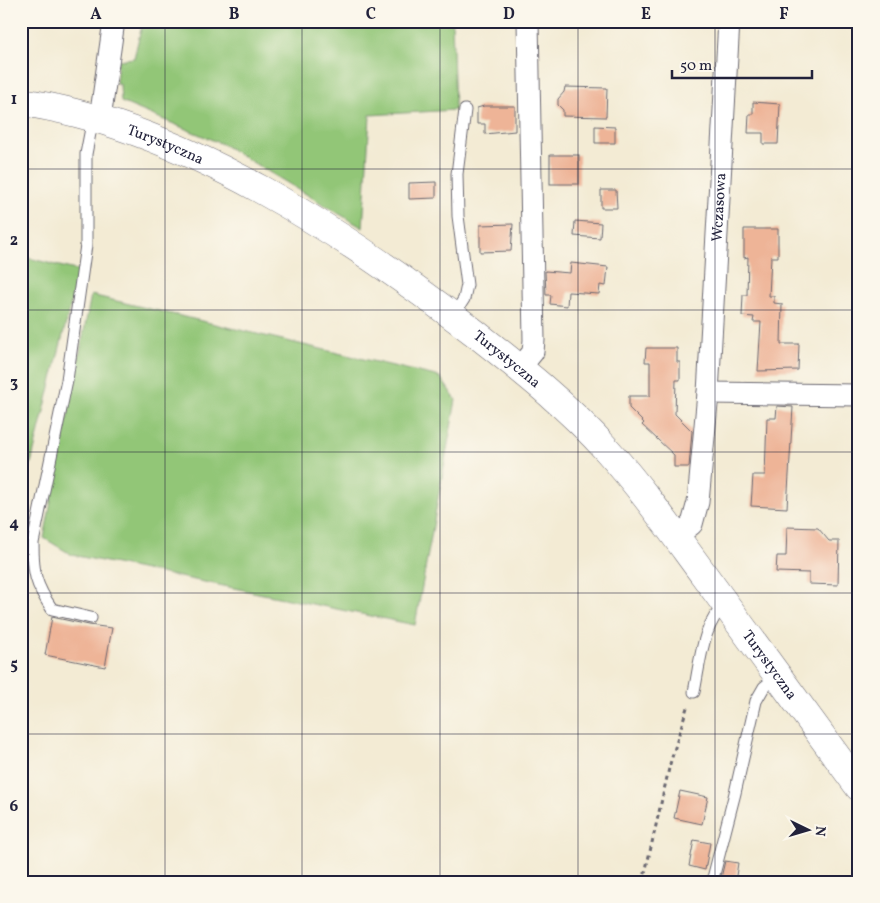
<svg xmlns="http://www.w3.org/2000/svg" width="880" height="903" viewBox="0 0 880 903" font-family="Vollkorn,serif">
<rect width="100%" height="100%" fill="#fbf7ec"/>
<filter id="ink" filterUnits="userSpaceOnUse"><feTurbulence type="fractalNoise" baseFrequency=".02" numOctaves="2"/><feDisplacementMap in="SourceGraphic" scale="10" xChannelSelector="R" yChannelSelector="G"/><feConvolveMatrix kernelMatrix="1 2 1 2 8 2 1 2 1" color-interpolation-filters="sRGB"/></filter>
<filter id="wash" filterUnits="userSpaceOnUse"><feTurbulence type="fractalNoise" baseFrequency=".0096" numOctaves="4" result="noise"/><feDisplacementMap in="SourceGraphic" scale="20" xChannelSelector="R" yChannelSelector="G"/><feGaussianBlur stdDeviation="1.12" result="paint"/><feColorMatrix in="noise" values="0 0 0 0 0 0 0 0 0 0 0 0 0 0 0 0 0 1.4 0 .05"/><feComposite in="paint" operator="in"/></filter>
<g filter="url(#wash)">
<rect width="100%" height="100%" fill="#f3ebd4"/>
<g fill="#92c677" stroke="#5a7459">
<polygon points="143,21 452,21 455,110 370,115 363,228 222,144 121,102 120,84 116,83 118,60 134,58"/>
<polygon points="21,256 79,271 21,503"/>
<polygon points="91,295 440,377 456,400 415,625 72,555 44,538"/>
</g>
<g id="blocks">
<g fill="#eeb497">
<polygon points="565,87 607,88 606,117 563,116 563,110 558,105 558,99 564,92"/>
<polygon points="753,102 780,104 778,144 763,144 763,133 748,133 749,114 753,114"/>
<polygon points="484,106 515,106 515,131 485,134 485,124 477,124 477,108"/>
<polygon points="595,126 615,127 615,143 595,143"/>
<rect x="550" y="155" width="29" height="29"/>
<polygon points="436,182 436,198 409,199 409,183"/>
<polygon points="601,190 616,190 617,208 601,208"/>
<polygon points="575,221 601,223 600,238 574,236"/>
<polygon points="513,224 511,251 480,252 480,225"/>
<polygon points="744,229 778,229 778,257 771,257 769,296 774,296 774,303 782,304 781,344 799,344 798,370 758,371 761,322 753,322 754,317 742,316 743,295 747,295 748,257 744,258"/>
<polygon points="571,263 608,267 606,286 600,285 599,294 568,292 567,306 550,304 551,295 546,295 545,271 570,273"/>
<polygon points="646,348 677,348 677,362 680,362 680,380 676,380 675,414 692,431 689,467 674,467 674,455 642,425 644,423 629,408 629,396 650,396 650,362 645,362"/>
<polygon points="777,406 793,407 787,508 751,506 753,475 765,475 767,418 776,418"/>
<polygon points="787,527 818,528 829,541 839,541 838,585 809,584 809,573 776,572 777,556 786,556"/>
<polygon points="52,617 89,625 112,628 105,667 45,655"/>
<polygon points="680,791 708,797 702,824 674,818"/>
<polygon points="694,840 710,843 705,870 689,866"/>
<polygon points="725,861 738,863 735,882 720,882"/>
</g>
</g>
</g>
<g filter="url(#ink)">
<use href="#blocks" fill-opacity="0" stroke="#6b6871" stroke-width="1"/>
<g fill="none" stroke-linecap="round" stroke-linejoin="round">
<g stroke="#6b6871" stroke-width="13">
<g id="service">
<polyline points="453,316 464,299 467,285 458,216 457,174 465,110"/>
<path d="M 91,618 L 52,609 C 35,584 33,573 33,543 L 67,380 L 86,245 L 86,154 L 93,118"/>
<path d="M 694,692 C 700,664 702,623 726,604"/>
<polyline points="712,882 735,793 756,701 764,687 778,676"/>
</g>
</g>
<g stroke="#6b6871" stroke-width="23">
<g id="minor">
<polyline points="100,119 114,21"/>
<polyline points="520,368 533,352 534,340 528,21"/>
<polyline points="708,393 859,395"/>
<path id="s1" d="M 676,537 L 692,524 L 698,502 L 708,393 L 729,21"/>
</g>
</g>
<g stroke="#6b6871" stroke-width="29">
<g id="secondary">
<path id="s2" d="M 21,102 C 182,125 348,235 475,333 C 521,369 569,407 608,451 C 643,490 673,533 704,575 C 756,645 807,716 859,787"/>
</g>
</g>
<polyline stroke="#6b6871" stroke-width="3" stroke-dasharray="4 4" stroke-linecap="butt" points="643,882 670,764 688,704"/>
<use href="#service" stroke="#fff" stroke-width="11"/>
<use href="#minor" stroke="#fff" stroke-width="21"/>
<use href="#secondary" stroke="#fff" stroke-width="28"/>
</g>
</g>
<path fill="none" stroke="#22223b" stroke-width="1" stroke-opacity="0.55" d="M 165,21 L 165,882M 302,21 L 302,882M 440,21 L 440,882M 578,21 L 578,882M 715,21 L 715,882M 21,169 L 859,169M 21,310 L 859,310M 21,452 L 859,452M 21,593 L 859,593M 21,734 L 859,734"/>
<g text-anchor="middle" stroke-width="4.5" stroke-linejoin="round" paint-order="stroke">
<g font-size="15" fill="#22223b" stroke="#fbf7ec">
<text dy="5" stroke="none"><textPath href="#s2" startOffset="151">Turystyczna</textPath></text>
<text dy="5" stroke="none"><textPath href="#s1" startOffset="339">Wczasowa</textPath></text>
<text dy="5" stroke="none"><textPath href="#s2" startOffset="556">Turystyczna</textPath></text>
<text dy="5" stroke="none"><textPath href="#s2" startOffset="961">Turystyczna</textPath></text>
</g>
</g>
<rect width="880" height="903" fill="none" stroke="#fbf7ec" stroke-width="55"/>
<g transform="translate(808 830) rotate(95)" stroke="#fbf7ec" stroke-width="4" paint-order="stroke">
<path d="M0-4L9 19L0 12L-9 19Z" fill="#22223b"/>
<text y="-8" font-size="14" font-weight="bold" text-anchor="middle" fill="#22223b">N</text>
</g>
<path d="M672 70v8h140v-8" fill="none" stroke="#22223b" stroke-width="2.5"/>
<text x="680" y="70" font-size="15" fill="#22223b" stroke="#fbf7ec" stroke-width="4" paint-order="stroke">50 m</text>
<rect x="28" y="28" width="824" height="848" fill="none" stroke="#22223b" stroke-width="2"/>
<g font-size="16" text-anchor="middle" font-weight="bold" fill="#22223b">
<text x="96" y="19">A</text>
<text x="234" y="19">B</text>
<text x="371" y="19">C</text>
<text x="509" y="19">D</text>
<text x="646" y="19">E</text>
<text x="784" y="19">F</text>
<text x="14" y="104">1</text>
<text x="14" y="245">2</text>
<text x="14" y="387">3</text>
<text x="14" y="528">4</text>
<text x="14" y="669">5</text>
<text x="14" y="811">6</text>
</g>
</svg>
